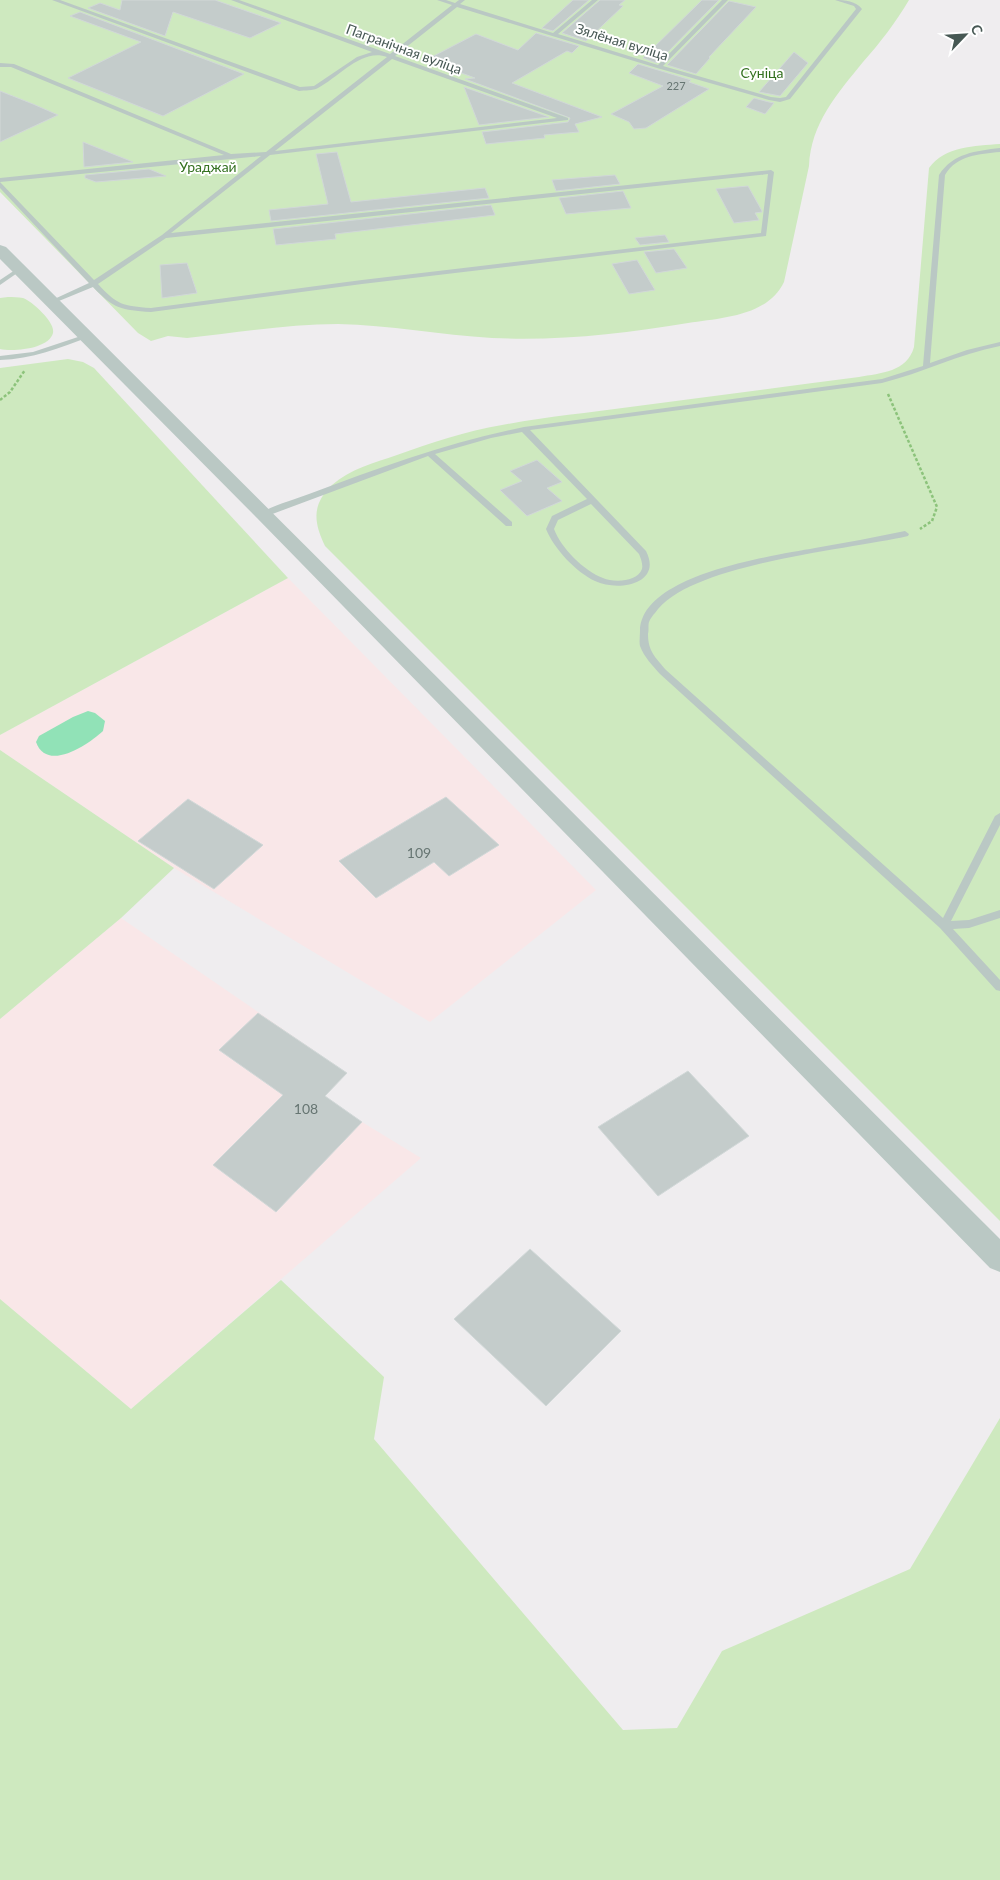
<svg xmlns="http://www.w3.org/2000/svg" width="1000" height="1880" viewBox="0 0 1000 1880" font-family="Lato,sans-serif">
<rect width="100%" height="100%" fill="#efedef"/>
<g fill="#f9e7e8">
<polygon points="288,578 596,890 430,1022 174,868 0,750 0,735"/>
<polygon points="121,918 347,1073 325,1096 362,1122 421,1158 131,1409 0,1299 0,1019"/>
</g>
<g fill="#cee9bf">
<path d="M 0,0 L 909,0 C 896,22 880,43 863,62 C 837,94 811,123 809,166 L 784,282 C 768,316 722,318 688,323 C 623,334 559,341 492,338 C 441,335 389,325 338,324 C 287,324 237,333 187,338 L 168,336 L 151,341 L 138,333 L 0,192 Z"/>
<path d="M 1000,144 L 1000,1221 L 325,546 C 314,523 311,505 332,485 C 350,469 374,463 397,455 C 431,443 466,431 502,425 C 544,417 587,413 630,407 C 706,397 783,387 859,377 C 881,373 907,372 914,347 L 929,168 C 945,146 975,146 1000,144 Z"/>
<path d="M 8,297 C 13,297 18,297 23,298 C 32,301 56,323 53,333 C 49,349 13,352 0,349 L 0,298 Z"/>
<polygon points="68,359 83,362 94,368 288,578 0,735 0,368"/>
<polygon points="0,750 174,868 121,918 0,1019"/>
<polygon points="281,1280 384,1377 374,1439 623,1730 677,1728 722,1651 910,1569 1000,1418 1000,1880 0,1880 0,1299 131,1409"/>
</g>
<path fill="#91e2b7" d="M 88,711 L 95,713 L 105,721 L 103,731 C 89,744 47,773 36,742 L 39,736 L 73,717 Z"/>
<g fill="#c4cccb" stroke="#d1d8d8">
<polygon points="122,0 215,0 281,23 250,38 173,12 165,36 88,8 100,3 120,10"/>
<polygon points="573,0 589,0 553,31 542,28"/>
<polygon points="600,0 625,0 619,5 623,6 586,41 562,33"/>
<polygon points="702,0 719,0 657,63 643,58"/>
<polygon points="729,1 756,7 709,57 710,58 696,74 667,65"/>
<polygon points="80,12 244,74 163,116 68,78 141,42 70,16"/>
<polygon points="536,33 579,46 572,53 567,51 512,83 602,117 575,124 579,132 544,135 545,138 486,144 482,132 568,122 570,118 465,79 475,78 426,60 476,34 518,50"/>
<polygon points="794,52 808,63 780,96 759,92"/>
<polygon points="638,64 691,80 689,82 709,89 646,128 634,129 629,122 611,114 663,86 629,73"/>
<polygon points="464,87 549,117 479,125"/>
<polygon points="0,91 33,104 58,115 0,142"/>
<polygon points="754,98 769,102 774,103 765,114 746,107"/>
<polygon points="83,142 133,162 84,167"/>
<polygon points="337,152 351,202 485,188 489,198 271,221 269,210 328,204 316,154"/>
<polygon points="149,169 166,176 96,182 85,178 85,175"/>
<polygon points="615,175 620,184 556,191 552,180"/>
<polygon points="748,186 762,211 762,212 755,213 759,220 734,223 716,189"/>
<polygon points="623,191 631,208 566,214 559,198"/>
<polygon points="491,205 495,215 335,234 336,239 276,245 273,229"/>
<polygon points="665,235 669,242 640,245 635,238"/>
<polygon points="674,249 687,268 656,273 644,252"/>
<polygon points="637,260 655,290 629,294 612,264"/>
<polygon points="187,263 197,293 162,298 160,265"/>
<polygon points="537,460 562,482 547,488 562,501 527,516 500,490 522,481 510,471"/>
<polygon points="446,797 499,845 449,876 434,862 376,898 339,861"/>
<polygon points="188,799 263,845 214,889 138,841"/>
<polygon points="258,1013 347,1073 325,1096 362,1122 276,1212 213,1165 283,1095 219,1050"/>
<polygon points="688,1071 749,1136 658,1196 598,1127"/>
<polygon points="530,1249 621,1331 546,1406 454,1319"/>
</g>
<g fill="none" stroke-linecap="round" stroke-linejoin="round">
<g stroke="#8cc37b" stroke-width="2.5" stroke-dasharray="3 2" stroke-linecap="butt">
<polyline points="888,394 937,507 932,521 920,529"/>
<polyline points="0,400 10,392 25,370"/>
</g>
<g fill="#bac8c4" fill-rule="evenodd">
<path d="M 52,0 L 60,0 L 300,87 L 314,86 L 357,57 L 372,52 L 231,0 L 239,0 L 390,54 L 452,5 L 437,0 L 446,0 L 455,3 L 459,0 L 465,0 L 460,4 L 553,33 L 592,0 L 598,0 L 558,34 L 658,65 L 722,0 L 728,0 L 663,66 L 771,97 L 780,98 L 786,97 L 856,9 L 854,6 L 835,0 C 845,0 856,1 862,9 L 790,99 L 780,102 L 769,100 L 657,68 L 457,7 L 395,56 L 568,118 L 568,120 L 270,155 L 171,233 L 771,170 L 774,172 L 766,236 L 362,284 L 151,312 C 121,310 114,309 93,287 L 54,303 L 50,303 L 50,301 L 89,283 L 0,188 L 0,182 L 94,280 L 162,235 L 261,156 L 0,182 L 0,178 L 224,155 L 11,67 L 0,67 L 0,63 L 14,64 L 231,154 L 266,152 L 387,57 C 362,48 339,77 318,88 C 313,91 305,90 299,91 ZM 392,59 L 557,118 L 275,151 ZM 768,174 L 761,233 L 362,280 L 151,308 C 123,306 117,305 98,284 L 166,238 Z"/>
<path d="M 1000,148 L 1000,152 C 979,154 957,155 945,175 L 930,363 L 967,350 L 1000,342 L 1000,346 C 959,354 922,373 882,383 L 530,430 L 646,551 C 663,584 618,592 595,581 C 576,572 554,549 546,529 L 552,516 L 587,499 L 522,432 L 491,438 L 435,454 L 512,522 L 512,526 L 506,526 L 428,456 L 267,516 L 261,516 L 260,514 C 269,506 297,499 309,494 C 380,467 450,442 524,427 L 882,379 L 923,366 L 939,175 C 953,153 976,151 1000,148 ZM 591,504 L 639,554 C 641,559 643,564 642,569 C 637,582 614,583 603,578 C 584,571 561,548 554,529 L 558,520 Z"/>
<polygon points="18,268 23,269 0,285 0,280"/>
<path d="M 87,334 L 91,336 L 89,337 C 60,348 32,359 0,360 L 0,356 L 33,352 Z"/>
<path d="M 905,531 L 909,534 L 908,536 C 848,550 689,563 655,613 C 653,615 650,619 649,622 C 648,625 649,630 648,634 C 648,651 655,657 666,670 L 943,918 L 995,816 L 1000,813 L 1000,825 L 951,921 L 969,920 L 1000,910 L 1000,918 L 969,928 L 953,929 L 1000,980 L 1000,991 L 996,990 L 940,928 L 660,674 C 653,666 644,657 640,646 C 639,642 640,636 640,631 C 641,574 772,556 815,548 C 845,543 875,537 905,531 Z"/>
</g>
<polygon fill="#bac8c4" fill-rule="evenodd" points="0,245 6,247 1000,1239 1000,1272 990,1268 257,518 0,259"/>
</g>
<g text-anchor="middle" stroke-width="4" stroke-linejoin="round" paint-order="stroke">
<g font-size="11" fill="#667572">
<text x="676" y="90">227</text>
</g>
<g font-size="14" fill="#475854" stroke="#fff">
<text transform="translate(622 42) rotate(17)" y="5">Зялёная вуліца</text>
<text transform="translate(404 49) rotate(20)" y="5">Пагранічная вуліца</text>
</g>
<g font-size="14" fill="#347120" stroke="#fff">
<text x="762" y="78">Суніца</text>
<text x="208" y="172">Ураджай</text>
</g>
<g font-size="14" fill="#667572">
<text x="419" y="858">109</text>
<text x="306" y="1114">108</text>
</g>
</g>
<g transform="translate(965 35) rotate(65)" stroke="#ffffff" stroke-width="4" paint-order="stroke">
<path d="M0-4L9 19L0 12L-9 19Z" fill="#475854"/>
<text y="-8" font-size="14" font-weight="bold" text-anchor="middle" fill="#475854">С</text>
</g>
</svg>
